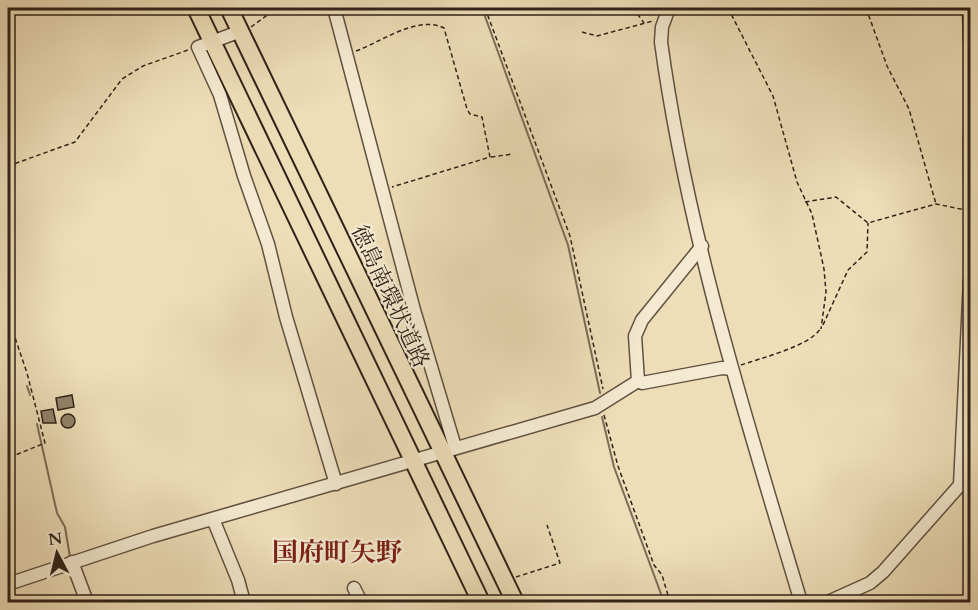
<svg xmlns="http://www.w3.org/2000/svg" width="978" height="610" viewBox="0 0 978 610" font-family="Cardo,'Noto Serif JP',serif">
<rect width="100%" height="100%" fill="#eedeb8"/>
<filter id="stains"><feTurbulence type="fractalNoise" baseFrequency=".00333" numOctaves="4"/><feColorMatrix values="0 0 0 0 .2 0 0 0 0 .09 0 0 0 0 .02 0 0 0 .5 -.17"/></filter>
<radialGradient id="worn" r=".72"><stop offset=".6" stop-color="#630" stop-opacity="0"/><stop offset="1" stop-color="#630" stop-opacity=".3"/></radialGradient>
<g fill="none" stroke-linecap="round" stroke-linejoin="round">
<g stroke="#7b6c58" stroke-width="2">
<polyline points="482,8 568,245 600,393"/>
<polyline points="27,386 30,395"/>
<polyline points="602,417 614,467 664,602"/>
<polyline points="37,424 57,513 65,527 70,557"/>
</g>
</g>
<g fill="#93846c" stroke="#302219" stroke-width="1.5">
<polygon points="72,395 74,407 58,410 56,398"/>
<polygon points="53,409 56,423 43,423 41,411"/>
<circle cx="68" cy="421" r="7"/>
</g>
<g fill="none" stroke-linecap="round" stroke-linejoin="round">
<g stroke="#605141" stroke-width="15">
<g id="minor">
<polyline points="334,8 414,310 455,447"/>
<path d="M 669,8 L 662,27 L 661,42 C 687,233 746,418 801,602"/>
<polyline points="969,8 970,45"/>
<polyline points="241,31 198,47 220,95 244,176 268,244 286,317 336,484"/>
<polyline points="970,136 970,181"/>
<polyline points="638,381 642,383 722,368 732,369"/>
<polyline points="213,519 238,580 244,602"/>
<polyline points="72,562 87,602"/>
<polyline points="8,584 153,536 595,408 638,381 635,336 642,320 702,246"/>
<polyline points="354,588 361,602"/>
<polyline points="828,602 870,583 883,572 960,485 970,279"/>
</g>
</g>
<g stroke="#302219" stroke-width="20">
<g id="highway">
<polyline points="196,8 481,602"/>
<polyline points="229,8 515,602"/>
</g>
</g>
<g stroke="#302219" stroke-width="1.5" stroke-dasharray="4.5 3" stroke-linecap="butt">
<polyline points="485,8 570,236 603,389"/>
<polyline points="633,8 644,23"/>
<polyline points="728,8 773,96 797,182 812,214 824,269 826,292 821,329"/>
<polyline points="866,8 887,66 909,109 936,204"/>
<polyline points="251,27 277,8"/>
<polyline points="582,32 597,36 653,21"/>
<path d="M 356,51 C 381,42 417,15 444,28 L 467,109 L 470,114 L 482,117 L 490,157 L 392,187"/>
<polyline points="491,157 513,154"/>
<polyline points="8,166 75,142 122,79 143,66 188,50"/>
<polyline points="805,202 836,197 868,223 936,204 970,211"/>
<polyline points="8,317 27,373 45,443 8,458"/>
<polyline points="823,325 848,270 867,252 868,223"/>
<path d="M 741,365 C 761,358 810,346 820,329"/>
<polyline points="604,415 618,466 654,565 662,575 670,602"/>
<polyline points="964,494 970,507"/>
<polyline points="516,577 560,563 547,525"/>
</g>
<use href="#minor" stroke="#f4ead1" stroke-width="12"/>
<use href="#highway" stroke="#eedeb8" stroke-width="16"/>
</g>
<g text-anchor="middle" stroke-width="4.5" stroke-linejoin="round" paint-order="stroke">
<g font-size="22" fill="#302219" stroke="#f4ead1">
<text transform="translate(391 296) rotate(65)" y="8">徳島南環状道路</text>
</g>
<g font-size="26" font-weight="bold" fill="#7a1f14" stroke="#f4ead1">
<text x="337" y="561">国府町矢野</text>
</g>
</g>
<rect width="978" height="610" fill="none" stroke="#eedeb8" stroke-width="30"/>
<rect x="9" y="9" width="960" height="592" fill="none" stroke="#302219" stroke-width="3"/>
<rect x="15" y="15" width="948" height="580" fill="none" stroke="#302219" stroke-width="1.5"/>
<g transform="translate(57 553) rotate(353)" stroke="#f4ead1" stroke-width="4.5" paint-order="stroke">
<path d="M0-4.5L10 22L0 15L-10 22Z" fill="#302219"/>
<text y="-9" font-size="16" font-weight="bold" text-anchor="middle" fill="#302219">N</text>
</g>
<rect width="100%" height="100%" filter="url(#stains)"/>
<rect width="100%" height="100%" fill="url(#worn)"/>
</svg>
